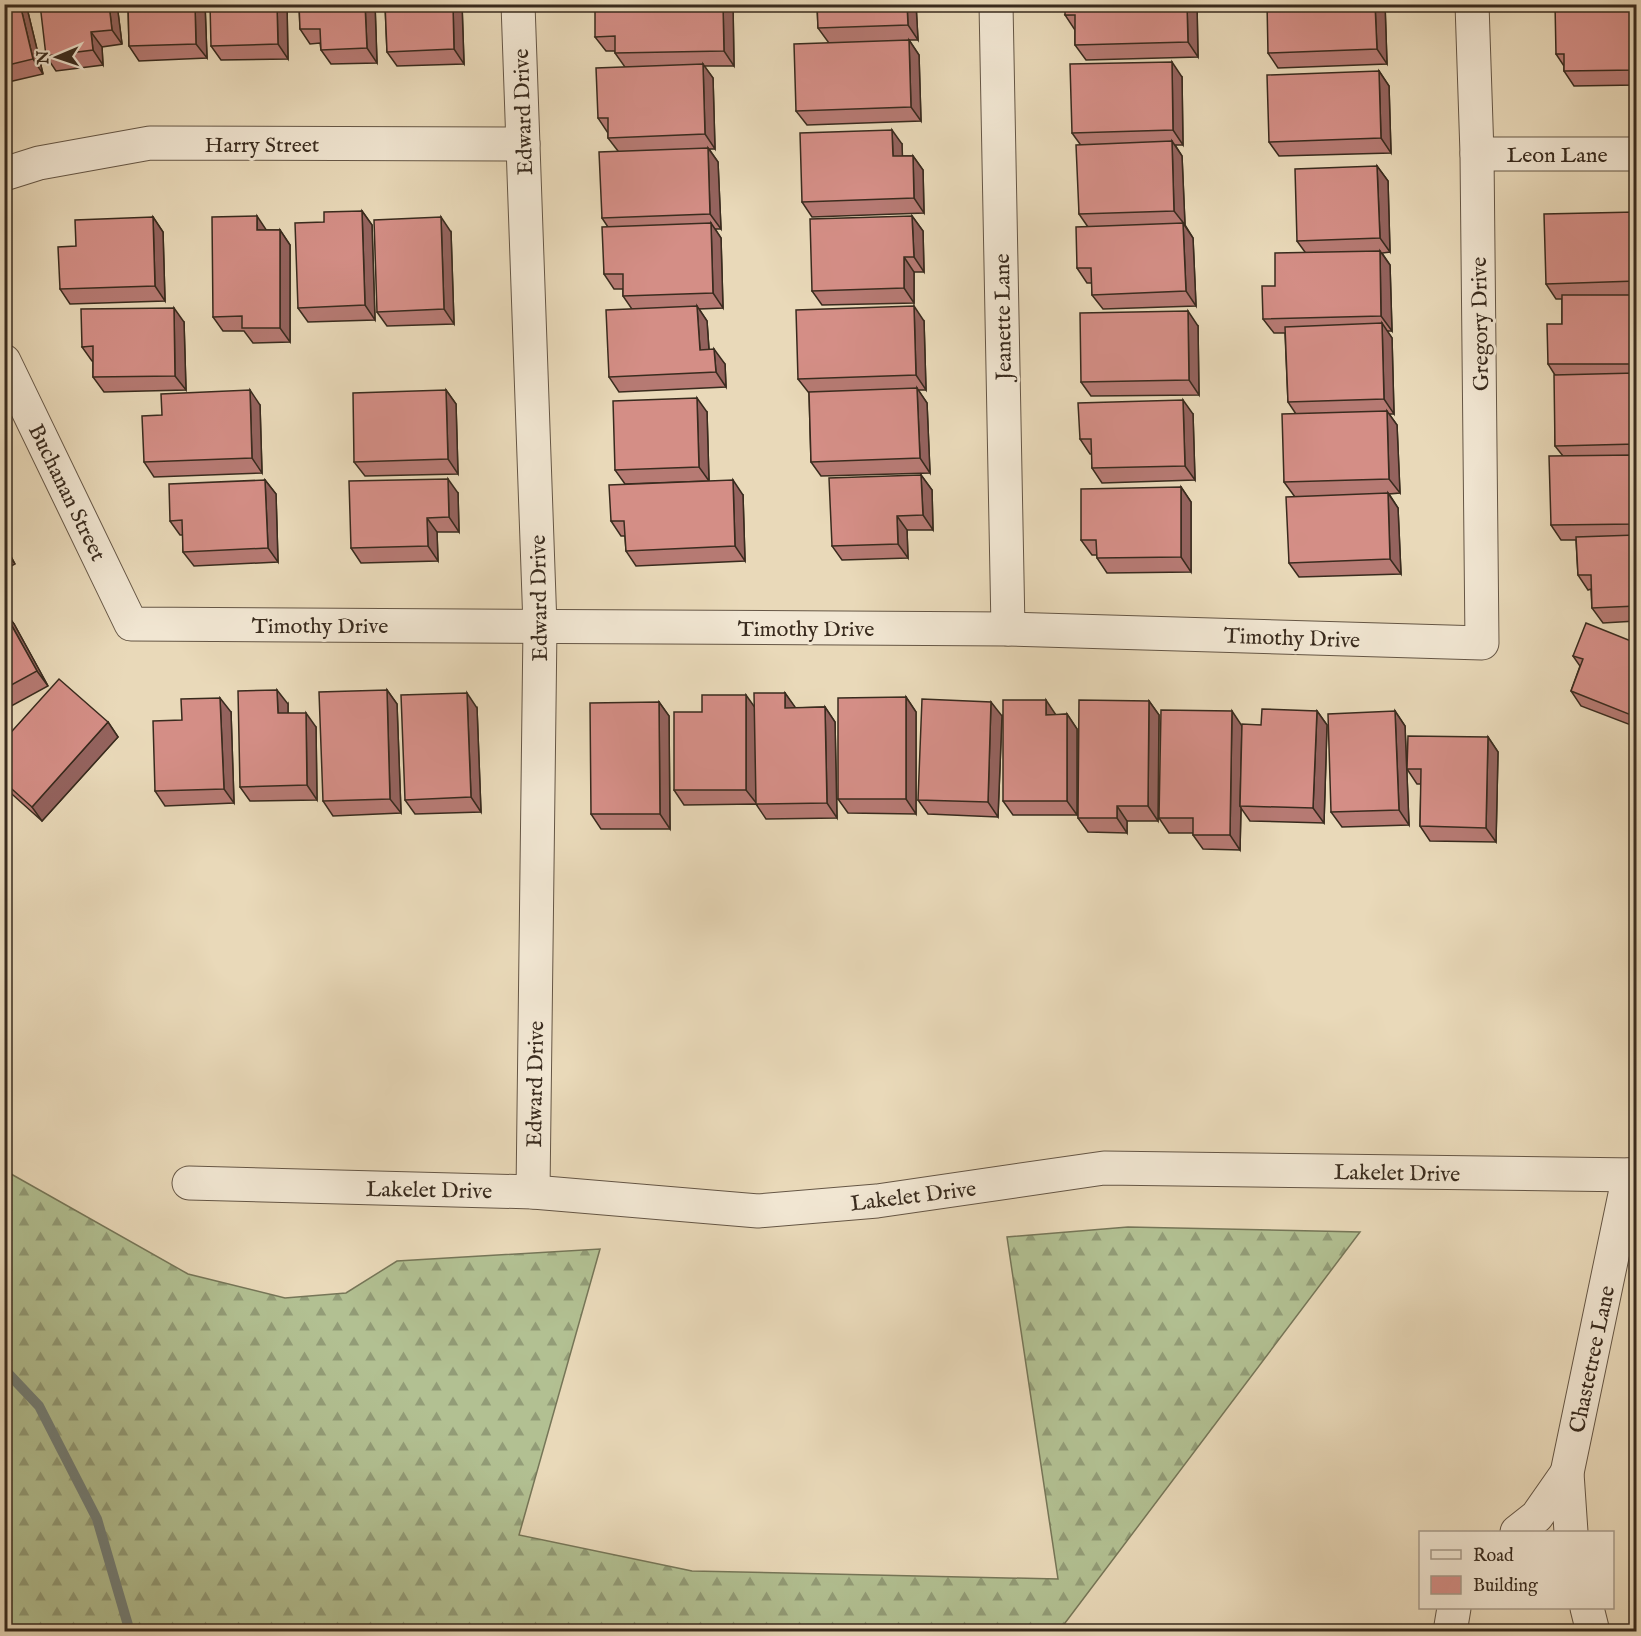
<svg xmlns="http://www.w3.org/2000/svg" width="1641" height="1636" viewBox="0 0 1641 1636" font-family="'IM FELL English',serif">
<defs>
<pattern id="forest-firs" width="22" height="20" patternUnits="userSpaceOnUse" patternTransform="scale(1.5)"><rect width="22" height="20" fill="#b2c092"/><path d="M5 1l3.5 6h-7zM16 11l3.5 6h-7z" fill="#929c77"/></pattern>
</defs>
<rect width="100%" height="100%" fill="#e9d9b9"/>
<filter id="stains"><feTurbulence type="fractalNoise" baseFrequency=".00333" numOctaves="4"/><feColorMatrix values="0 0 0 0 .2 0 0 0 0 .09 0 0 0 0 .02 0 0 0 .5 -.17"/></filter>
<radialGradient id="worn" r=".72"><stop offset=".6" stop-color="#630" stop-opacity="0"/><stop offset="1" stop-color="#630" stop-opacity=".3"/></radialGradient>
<polygon fill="url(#forest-firs)" stroke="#767658" stroke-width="1.5" points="4,1170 188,1274 285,1298 346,1293 397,1261 600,1249 519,1535 692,1571 1058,1579 1007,1237 1128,1227 1360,1232 1059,1631 5,1632"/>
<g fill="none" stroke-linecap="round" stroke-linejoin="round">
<polyline stroke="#73807a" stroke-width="10" points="4,1369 39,1406 97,1519 130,1632"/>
<g stroke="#655645" stroke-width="35">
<g id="minor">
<polyline points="518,4 540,626 533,1192"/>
<polyline points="996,4 1008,629"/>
<polyline points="1477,154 1636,154"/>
<polyline points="4,174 39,163 150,143 523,144"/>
<polyline points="4,361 131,624 1008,629 1482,643 1477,154 1472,4"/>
<polyline points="189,1183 533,1192 758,1211 877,1201 1104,1168 1636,1175"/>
<polyline points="1517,1532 1537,1516 1567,1473"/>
<polyline points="1571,1532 1567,1473 1629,1175"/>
<polyline points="1587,1608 1593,1632"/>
<polyline points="1450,1632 1454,1608"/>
</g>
</g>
<use href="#minor" stroke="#f1e6d2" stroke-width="33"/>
</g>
<g fill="#b67a73" stroke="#392b1e" stroke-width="1.5">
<polygon points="4,4 26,4 43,74 4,83"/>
<polygon points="117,4 122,44 102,47 103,65 56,71 46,56"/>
<polygon points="128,4 205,4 207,58 139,61 129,46"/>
<polygon points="287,4 288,59 221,60 211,46"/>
<polygon points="299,4 375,4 377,63 331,64 321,50 320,43 310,44 300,29"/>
<polygon points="385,4 462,4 464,64 397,66 387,52"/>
<polygon points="733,4 734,66 704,66 713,78 715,149 709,149 718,162 721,229 715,229 721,238 723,308 699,309 707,321 709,349 725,364 726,387 619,392 609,377 632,309 623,296 623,289 614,289 604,274 608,227 602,218 618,151 608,138 608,133 598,118 625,67 615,53 615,51 606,51 595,37"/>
<polygon points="817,4 916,4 918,40 909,40 919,55 921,121 807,125 796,111 829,43 818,28"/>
<polygon points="1197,4 1198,57 1086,60 1075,45 1075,30 1065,15"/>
<polygon points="1385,4 1387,64 1278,68 1268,53"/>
<polygon points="1636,4 1636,85 1574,86 1564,71 1564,66 1556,54"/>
<polygon points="1379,71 1389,86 1391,153 1279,156 1269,142"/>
<polygon points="1182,77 1183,145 1175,145 1182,156 1185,225 1193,238 1196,306 1103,309 1092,295 1092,283 1087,283 1077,268 1088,227 1079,214 1080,144 1072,133"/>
<polygon points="902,144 902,156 913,156 923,170 924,213 812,217 802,202"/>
<polygon points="1377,166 1388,181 1390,252 1382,253 1390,265 1392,331 1387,331 1392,338 1394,414 1389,414 1397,425 1400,493 1389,494 1398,508 1401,574 1299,577 1289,563 1295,497 1284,482 1296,414 1288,402 1285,333 1274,333 1263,319 1305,252 1297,241"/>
<polygon points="362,211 372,225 375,320 308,322 298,308 324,222"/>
<polygon points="1636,212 1636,621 1603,623 1592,608 1591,589 1588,590 1578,575 1576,540 1561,540 1551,525 1563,456 1555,446 1555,375 1548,364 1562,324 1562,299 1556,299 1546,284"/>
<polygon points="912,216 923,231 924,272 914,272 914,303 822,305 812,291"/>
<polygon points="153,217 163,232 165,301 70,304 60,289 76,246"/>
<polygon points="266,230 280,230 290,245 290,342 253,343 244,331 223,331 213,317"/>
<polygon points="451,232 454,324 387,326 377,312"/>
<polygon points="924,321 926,390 918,390 927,403 930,473 821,476 811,462 809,393 798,379"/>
<polygon points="184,322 186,390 104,392 93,377 93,361 92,361 82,347"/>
<polygon points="1198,326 1199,395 1091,396 1081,382"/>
<polygon points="446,390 456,404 458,474 365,476 354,462"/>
<polygon points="260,405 262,473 154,477 144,462 162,415"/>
<polygon points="707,412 709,481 625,484 615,470"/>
<polygon points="1193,414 1195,480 1102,483 1092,468 1092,454 1090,454 1080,439"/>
<polygon points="921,475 932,490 933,530 907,530 908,558 842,560 832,546"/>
<polygon points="265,480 276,494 278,562 194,566 183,552 183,535 180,535 170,521"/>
<polygon points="1181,487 1191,502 1191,572 1107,573 1097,558 1097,555 1092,555 1081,540"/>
<polygon points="458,493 459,532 437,532 438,561 361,563 351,548"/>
<polygon points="743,495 745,561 636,566 626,551 625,536 621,536 611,521"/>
<polygon points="4,544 15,564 4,570"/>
<polygon points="4,611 14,624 48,686 4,710"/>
<polygon points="1636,643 1636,727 1581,706 1571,691 1580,666 1573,656"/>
<polygon points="387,690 397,704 401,813 333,816 323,801"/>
<polygon points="785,693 795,708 825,707 835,722 837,818 766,819 756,804 684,805 674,790 754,707"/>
<polygon points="906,697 916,712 916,814 848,813 838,799"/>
<polygon points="1149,701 1159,715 1158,821 1127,821 1127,833 1088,832 1078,818"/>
<polygon points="659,702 669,716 670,829 601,829 591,814"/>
<polygon points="288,704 288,713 316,727 317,800 250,801 240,787"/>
<polygon points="477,708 481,812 415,814 405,800"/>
<polygon points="1317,711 1327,725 1324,823 1250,821 1241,808 1240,850 1203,849 1193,835 1193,833 1169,833 1159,818 1242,726 1261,725"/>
<polygon points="1395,711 1405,726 1409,825 1342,827 1331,812"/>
<polygon points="231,712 234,803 165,806 155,791 182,720"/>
<polygon points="1067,714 1077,729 1077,815 1013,815 1003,801 1056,715"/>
<polygon points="1002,716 998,817 928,814 918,800"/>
<polygon points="108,722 118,737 42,821 4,787 4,740"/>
<polygon points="1488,737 1498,752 1496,842 1430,841 1420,826 1421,784 1417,784 1407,769"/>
</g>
<g fill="#94635e" stroke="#392b1e" stroke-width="1.5">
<polygon points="20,4 26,4 43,74 33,59"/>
<polygon points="109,4 117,4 122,44 112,30"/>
<polygon points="195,4 205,4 207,58 196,44"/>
<polygon points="277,4 287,4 288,59 278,44"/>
<polygon points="365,4 375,4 377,63 367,48"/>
<polygon points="453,4 462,4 464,64 454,49"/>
<polygon points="723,4 733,4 734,66 724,51"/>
<polygon points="907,4 916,4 918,40 908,25"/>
<polygon points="1187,4 1197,4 1198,57 1188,42"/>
<polygon points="1375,4 1385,4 1387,64 1377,49"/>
<polygon points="91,32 102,47 103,65 93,50"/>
<polygon points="909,40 919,55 921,121 911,107"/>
<polygon points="1172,62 1182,77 1183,145 1173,130"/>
<polygon points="703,64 713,78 715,149 705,134"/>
<polygon points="1379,71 1389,86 1391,153 1381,138"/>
<polygon points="892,130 902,144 903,171 893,156"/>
<polygon points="1172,141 1182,156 1185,225 1174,211"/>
<polygon points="708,148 718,162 721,229 710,214"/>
<polygon points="913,156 923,170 924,213 914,198"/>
<polygon points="1377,166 1388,181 1390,252 1380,238"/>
<polygon points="362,211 372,225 375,320 365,305"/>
<polygon points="257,216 267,231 257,230"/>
<polygon points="912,216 923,231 924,272 914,257"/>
<polygon points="153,217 163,232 165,301 155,286"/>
<polygon points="441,217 451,232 454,324 444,309"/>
<polygon points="711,223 721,238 723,308 713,293"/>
<polygon points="1183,223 1193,238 1196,306 1186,291"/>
<polygon points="280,230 290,245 290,342 280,328"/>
<polygon points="1380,251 1390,265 1392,331 1381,316"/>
<polygon points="904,257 914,272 914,303 904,288"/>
<polygon points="697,306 707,321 710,365 700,350"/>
<polygon points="914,306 924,321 926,390 916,375"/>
<polygon points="174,308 184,322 186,390 175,376"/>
<polygon points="1188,311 1198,326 1199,395 1189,380"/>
<polygon points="1382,323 1392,338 1394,414 1384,399"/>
<polygon points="714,349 725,364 726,387 716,372"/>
<polygon points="917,388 927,403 930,473 920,458"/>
<polygon points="250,390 260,405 262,473 252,458"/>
<polygon points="446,390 456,404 458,474 448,459"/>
<polygon points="697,398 707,412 709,481 699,467"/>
<polygon points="1183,400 1193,414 1195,480 1185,466"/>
<polygon points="1387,411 1397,425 1400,493 1389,479"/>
<polygon points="921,475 932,490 933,530 923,515"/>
<polygon points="448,479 458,493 459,532 449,517"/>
<polygon points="265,480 276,494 278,562 268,548"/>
<polygon points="733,480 743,495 745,561 735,546"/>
<polygon points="1181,487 1191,502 1191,572 1181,557"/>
<polygon points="1388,493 1398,508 1401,574 1390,559"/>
<polygon points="897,516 907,530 908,558 898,544"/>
<polygon points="427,518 437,532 438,561 428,546"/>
<polygon points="4,544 15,564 4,549"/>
<polygon points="4,611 14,624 48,686 37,671"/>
<polygon points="277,690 288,704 288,728 278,713"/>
<polygon points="387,690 397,704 401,813 390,799"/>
<polygon points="467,693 477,708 481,812 471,797"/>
<polygon points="785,693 795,707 795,723 785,708"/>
<polygon points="746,695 756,709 757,804 746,790"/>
<polygon points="906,697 916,712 916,814 906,799"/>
<polygon points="220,698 231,712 234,803 224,789"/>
<polygon points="1046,700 1056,715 1046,715"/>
<polygon points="1149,701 1159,715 1158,821 1148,806"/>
<polygon points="659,702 669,716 670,829 660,814"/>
<polygon points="991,702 1002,716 998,817 988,802"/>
<polygon points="825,707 835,722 837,818 827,803"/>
<polygon points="1232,711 1242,726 1240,806 1241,808 1240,850 1230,835"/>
<polygon points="1317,711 1327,725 1324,823 1313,808"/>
<polygon points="1395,711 1405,726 1409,825 1399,810"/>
<polygon points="306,713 316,727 317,800 307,785"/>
<polygon points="1067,714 1077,729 1077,815 1067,801"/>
<polygon points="108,722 118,737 42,821 32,807"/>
<polygon points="1488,737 1498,752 1496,842 1486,828"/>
<polygon points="1117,806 1127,821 1127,833 1117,818"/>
</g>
<g fill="#d48e86" stroke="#392b1e" stroke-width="1.5">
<polygon points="4,4 20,4 33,59 4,66"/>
<polygon points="40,4 109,4 112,30 91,32 93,50 46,56"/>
<polygon points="128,4 195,4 196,44 129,46"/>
<polygon points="210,4 277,4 278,44 211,46"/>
<polygon points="299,4 365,4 367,48 321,50 320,29 300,29"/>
<polygon points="385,4 453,4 454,49 387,52"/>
<polygon points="595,4 723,4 724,51 615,53 615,36 595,37"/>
<polygon points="817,4 907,4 908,25 818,28"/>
<polygon points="1065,4 1187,4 1188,42 1075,45 1075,15 1065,15"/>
<polygon points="1267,4 1375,4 1377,49 1268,53"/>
<polygon points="1555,4 1636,4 1636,70 1564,71 1564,54 1556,54"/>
<polygon points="909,40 911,107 796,111 794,44"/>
<polygon points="1172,62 1173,130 1072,133 1070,64"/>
<polygon points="703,64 705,134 608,138 608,118 598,118 596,68"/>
<polygon points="1379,71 1381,138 1269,142 1267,75"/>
<polygon points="892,130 893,156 913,156 914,198 802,202 800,133"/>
<polygon points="1172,141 1174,211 1079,214 1076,145"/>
<polygon points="708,148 710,214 602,218 599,152"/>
<polygon points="1377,166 1380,238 1297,241 1295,169"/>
<polygon points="362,211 365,305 298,308 295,223 324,222 324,212"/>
<polygon points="1636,212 1636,281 1546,284 1544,214"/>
<polygon points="257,216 257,230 280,230 280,328 242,328 242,316 213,317 212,217"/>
<polygon points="912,216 914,257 904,257 904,288 812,291 810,219"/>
<polygon points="153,217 155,286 60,289 58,247 76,246 75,220"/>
<polygon points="441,217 444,309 377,312 374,220"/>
<polygon points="711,223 713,293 623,296 623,274 604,274 602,227"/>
<polygon points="1183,223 1186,291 1092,295 1091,268 1077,268 1076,227"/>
<polygon points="1380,251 1381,316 1263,319 1262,286 1275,286 1275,253"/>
<polygon points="1562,295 1636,295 1636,364 1548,364 1547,324 1562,324"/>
<polygon points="697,306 700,350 714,349 716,372 609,377 606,310"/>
<polygon points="914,306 916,375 798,379 796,310"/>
<polygon points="174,308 175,376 93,377 93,346 82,347 81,309"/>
<polygon points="1188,311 1189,380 1081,382 1080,313"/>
<polygon points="1382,323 1384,399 1288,402 1285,327"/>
<polygon points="1636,373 1636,444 1555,446 1554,375"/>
<polygon points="917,388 920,458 811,462 809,392"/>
<polygon points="250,390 252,458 144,462 142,416 162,415 161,394"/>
<polygon points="446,390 448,459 354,462 353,393"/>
<polygon points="697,398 699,467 615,470 613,401"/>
<polygon points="1183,400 1185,466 1092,468 1091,439 1080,439 1078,403"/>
<polygon points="1387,411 1389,479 1284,482 1282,414"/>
<polygon points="1636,455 1636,524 1551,525 1549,456"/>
<polygon points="921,475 923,515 897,516 898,544 832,546 829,478"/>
<polygon points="448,479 449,517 427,518 428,546 351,548 349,481"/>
<polygon points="265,480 268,548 183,552 182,520 170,521 169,484"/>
<polygon points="733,480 735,546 626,551 624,521 611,521 609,485"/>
<polygon points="1181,487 1181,557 1097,558 1096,540 1081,540 1081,489"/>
<polygon points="1388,493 1390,559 1289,563 1286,497"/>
<polygon points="1636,535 1636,606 1592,608 1591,575 1578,575 1576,537"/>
<polygon points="4,612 37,671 4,689"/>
<polygon points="1586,623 1636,643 1636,717 1571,691 1583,659 1573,656"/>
<polygon points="59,679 108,722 32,807 4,782 4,740"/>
<polygon points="277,690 278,713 306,713 307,785 240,787 238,691"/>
<polygon points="387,690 390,799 323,801 319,692"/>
<polygon points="467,693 471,797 405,800 401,695"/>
<polygon points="754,693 785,693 785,708 825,707 827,803 756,804"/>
<polygon points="702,695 746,695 746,790 674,790 674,712 702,712"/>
<polygon points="906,697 906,799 838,799 838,698"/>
<polygon points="220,698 224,789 155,791 153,721 182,720 181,699"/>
<polygon points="922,699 991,702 988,802 918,800"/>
<polygon points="1003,700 1046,700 1046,715 1067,714 1067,801 1003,801"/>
<polygon points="1079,700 1149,701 1148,806 1117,806 1117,818 1078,818"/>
<polygon points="659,702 660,814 591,814 590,703"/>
<polygon points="1262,709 1317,711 1313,808 1240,806 1242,724 1261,725"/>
<polygon points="1161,710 1232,711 1230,835 1193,835 1193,818 1159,818"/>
<polygon points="1395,711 1399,810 1331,812 1328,714"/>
<polygon points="1408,736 1488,737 1486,828 1420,826 1421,769 1407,769"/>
</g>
<g text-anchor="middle" stroke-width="6" stroke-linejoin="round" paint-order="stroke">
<g font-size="22" fill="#392b1e" stroke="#f1e6d2">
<text transform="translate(522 112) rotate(-92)" y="8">Edward Drive</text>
<text x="262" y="152">Harry Street</text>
<text x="1557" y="162">Leon Lane</text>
<text transform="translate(1002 317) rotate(-91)" y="8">Jeanette Lane</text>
<text transform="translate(1479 324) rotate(-91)" y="8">Gregory Drive</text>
<text transform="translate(68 492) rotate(64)" y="8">Buchanan Street</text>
<text transform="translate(538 598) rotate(-91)" y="8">Edward Drive</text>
<text x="320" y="633">Timothy Drive</text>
<text x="806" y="636">Timothy Drive</text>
<text transform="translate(1292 637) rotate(2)" y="8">Timothy Drive</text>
<text transform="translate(534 1084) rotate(-89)" y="8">Edward Drive</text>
<text transform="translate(1397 1172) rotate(1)" y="8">Lakelet Drive</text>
<text transform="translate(429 1189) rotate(1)" y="8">Lakelet Drive</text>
<text transform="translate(913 1195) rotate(-7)" y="8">Lakelet Drive</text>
<text transform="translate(1591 1359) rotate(-78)" y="8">Chastetree Lane</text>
</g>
</g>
<rect width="1641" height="1636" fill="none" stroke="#e9d9b9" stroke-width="24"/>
<rect x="6" y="6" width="1629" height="1624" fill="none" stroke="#392b1e" stroke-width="3"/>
<rect x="12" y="12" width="1617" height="1612" fill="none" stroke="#392b1e" stroke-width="1.5"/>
<rect x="1419" y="1531" width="195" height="78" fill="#f1e6d2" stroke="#a79b8a" stroke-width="1.5"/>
<rect x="1431" y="1550" width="30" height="9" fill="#f1e6d2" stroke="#a79b8a" stroke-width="1.5"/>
<text x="1473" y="1561" font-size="18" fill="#392b1e">Road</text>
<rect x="1431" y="1576" width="30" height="18" fill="#d48e86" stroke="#a79b8a" stroke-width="1.5"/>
<text x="1473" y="1591" font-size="18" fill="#392b1e">Building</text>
<g transform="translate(57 57) rotate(268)" stroke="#f1e6d2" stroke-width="4.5" paint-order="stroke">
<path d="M0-4.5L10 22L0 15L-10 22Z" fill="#392b1e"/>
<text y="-9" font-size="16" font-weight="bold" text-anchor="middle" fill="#392b1e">N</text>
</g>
<rect width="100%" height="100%" filter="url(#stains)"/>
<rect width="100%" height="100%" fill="url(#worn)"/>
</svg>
